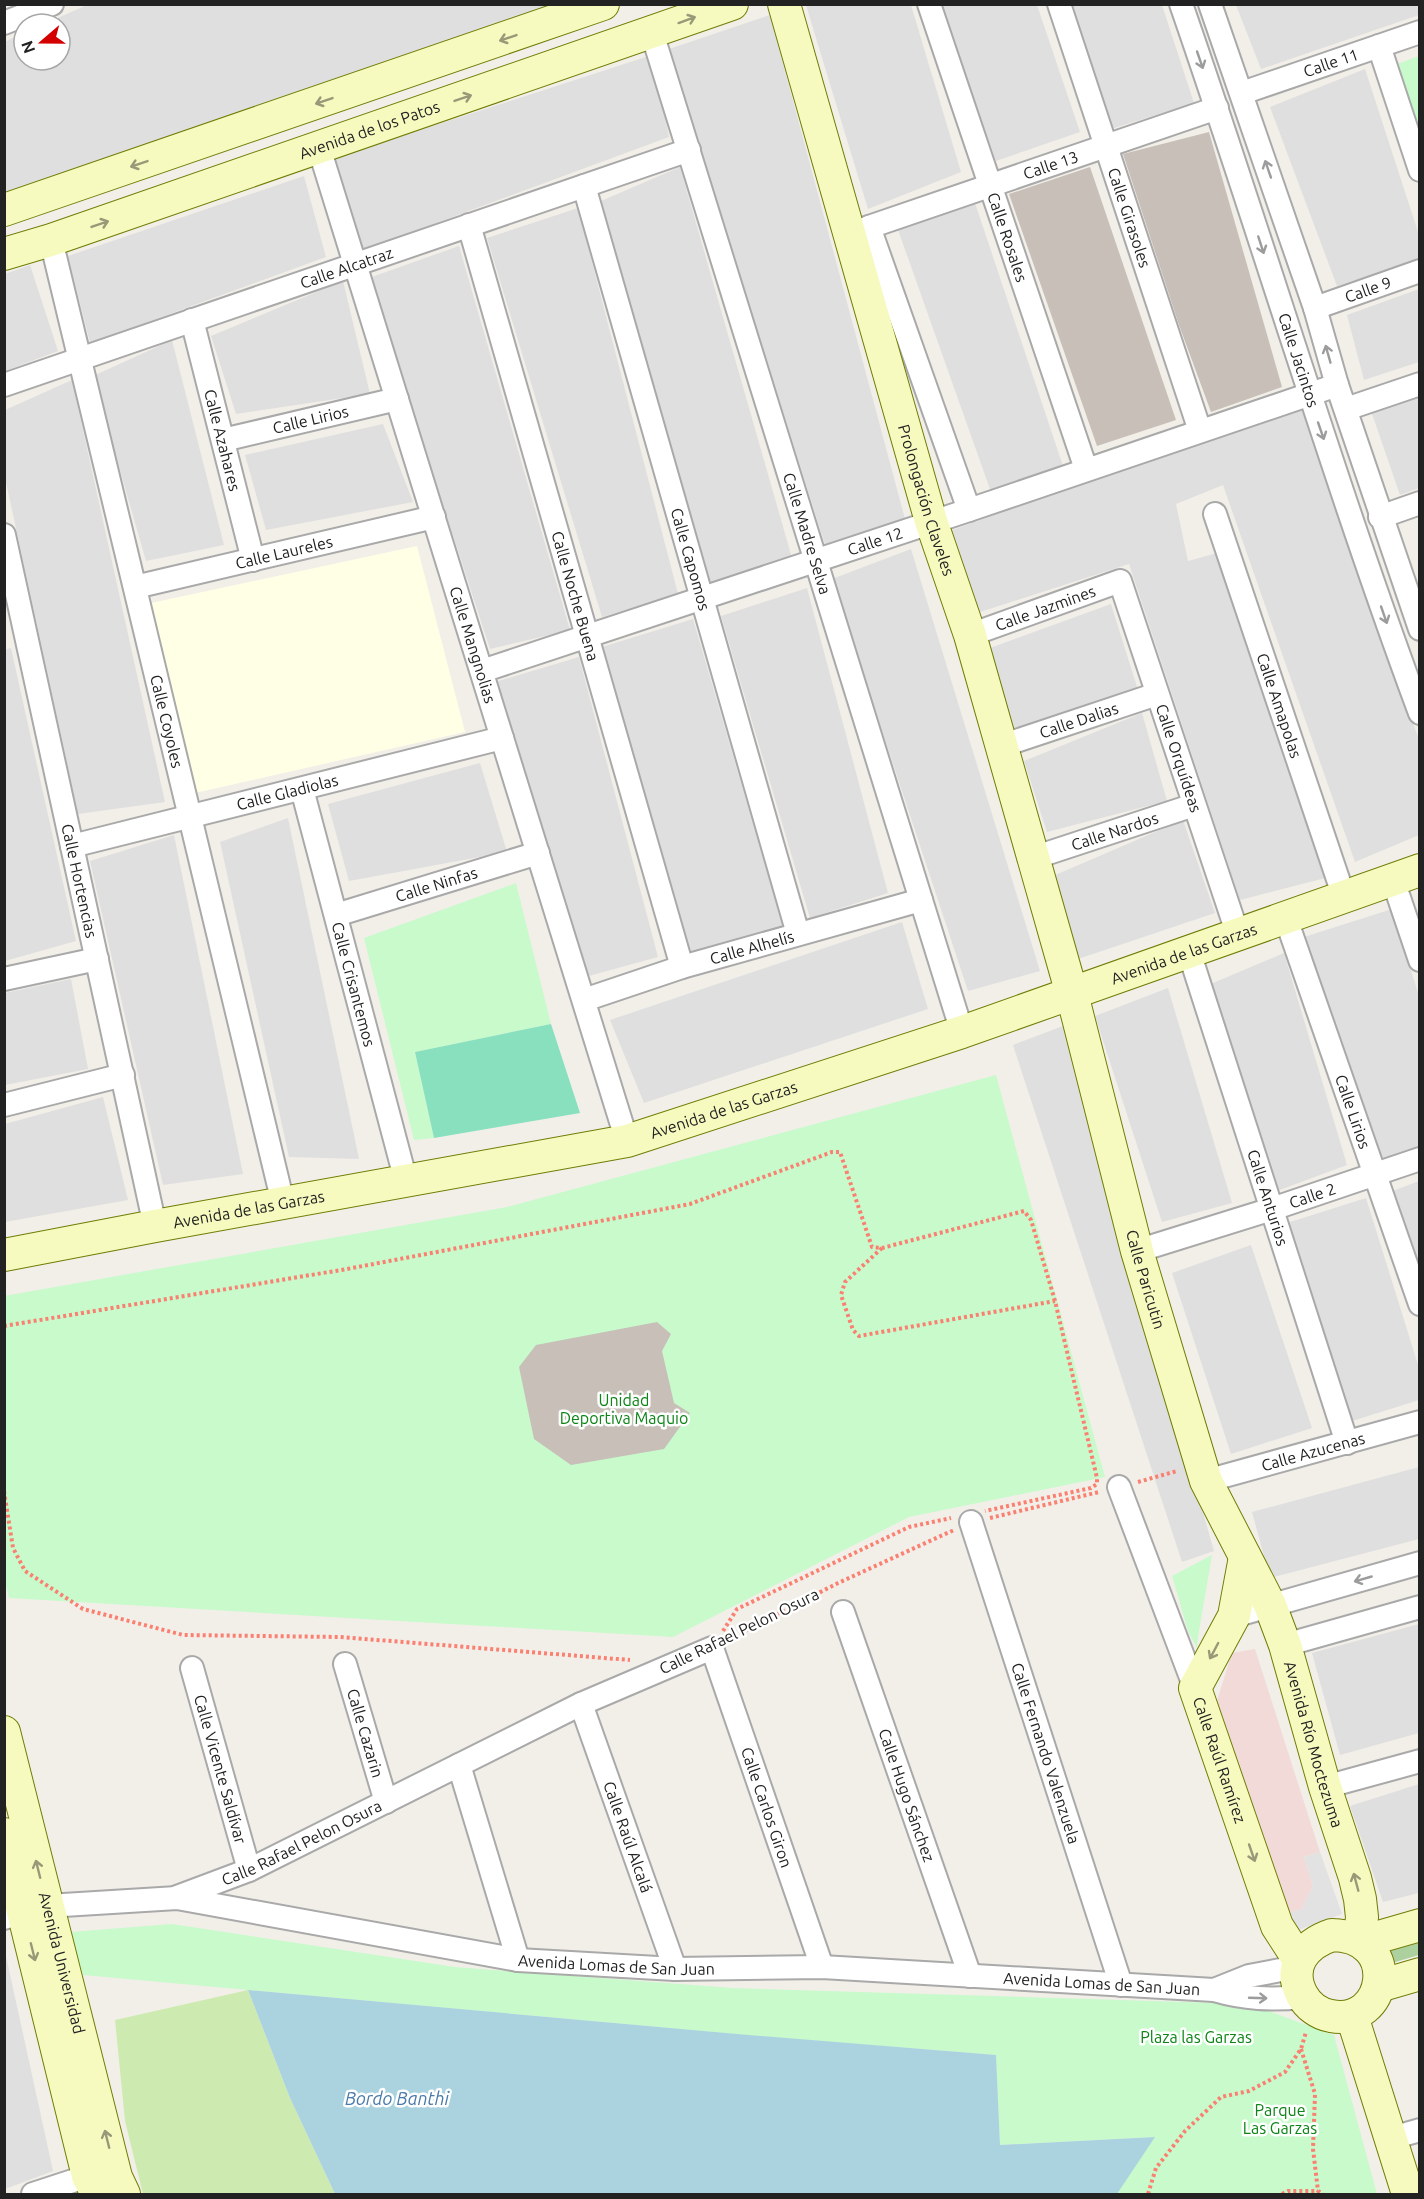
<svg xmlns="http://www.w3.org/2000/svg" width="1424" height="2199" viewBox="0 0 1424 2199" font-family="Ubuntu,sans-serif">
<rect width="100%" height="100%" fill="#f2efe9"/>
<g fill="#e0dfdf">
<polygon points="87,5 559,5 5,199 4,42 24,33 24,60 60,60 60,24 44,24"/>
<polygon points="806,5 911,5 961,172 868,209"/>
<polygon points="939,5 1037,5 1080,132 996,161"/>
<polygon points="1071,5 1162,5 1194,103 1111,129"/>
<polygon points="1236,5 1419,5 1419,15 1261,69"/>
<polygon points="770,15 905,519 825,545 669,49"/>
<polygon points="652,55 669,137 358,252 334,158"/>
<polygon points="1365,69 1419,235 1419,260 1337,286 1270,107"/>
<polygon points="680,167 792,558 710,588 601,201"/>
<polygon points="304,176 326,257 90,343 68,256"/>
<polygon points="974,200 1064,469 991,492 897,227"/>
<polygon points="578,208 678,594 602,617 487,238"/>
<polygon points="459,246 570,630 490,649 369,278"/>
<polygon points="30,265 58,351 5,371 5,274"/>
<polygon points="343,281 370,394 236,414 211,336"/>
<polygon points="1419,289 1419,362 1364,380 1347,315"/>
<polygon points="172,340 224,545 146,561 93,376"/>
<polygon points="72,380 165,802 78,814 4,473 5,410"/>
<polygon points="1419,393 1419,488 1400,495 1370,408"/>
<polygon points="1301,405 1419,740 1419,835 1355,862 1223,485 1176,504 1188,561 1217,553 1262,692 1329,877 1240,900 1129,564 980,612 947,532"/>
<polygon points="383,424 413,502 266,530 245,455"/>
<polygon points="911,549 1040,971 968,991 832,579"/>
<polygon points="807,588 888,893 810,918 721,616"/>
<polygon points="1111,604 1138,690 1012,729 990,648"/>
<polygon points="693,619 783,926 688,955 602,647"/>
<polygon points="11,648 76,941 5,961 4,650"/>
<polygon points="579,657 658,957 585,977 495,682"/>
<polygon points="1142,713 1167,801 1047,832 1024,761"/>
<polygon points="480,763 507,852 349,881 328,804"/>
<polygon points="288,818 359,1159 289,1157 220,842"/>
<polygon points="1183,820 1215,913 1075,960 1053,876"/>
<polygon points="174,835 243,1174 163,1185 90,861"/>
<polygon points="1392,909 1419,996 1419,1148 1373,1163 1301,938"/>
<polygon points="902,922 928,1009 644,1103 610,1020"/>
<polygon points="1284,953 1347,1165 1277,1191 1206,986"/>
<polygon points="71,979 88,1069 5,1085 5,993"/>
<polygon points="1168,988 1232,1203 1162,1222 1095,1016"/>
<polygon points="1063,1026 1214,1551 1182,1562 1013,1045"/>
<polygon points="103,1097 128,1200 5,1222 5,1124"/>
<polygon points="1419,1181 1419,1290 1385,1194"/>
<polygon points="1366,1198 1419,1368 1419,1400 1349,1422 1287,1223"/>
<polygon points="1251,1245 1312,1428 1231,1454 1172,1273"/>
<polygon points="1419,1467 1419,1539 1270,1578 1252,1512"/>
<polygon points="1419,1624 1419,1733 1340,1755 1312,1653"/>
<polygon points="1419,1784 1419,1893 1383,1902 1350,1806"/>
<polygon points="4,1947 53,2171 5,2189 4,2189"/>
</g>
<polygon fill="#f2dad9" points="1255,1649 1320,1852 1304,1857 1313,1886 1302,1909 1280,1916 1214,1710 1232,1653"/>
<polygon fill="#ffffe5" points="417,546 465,732 195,793 151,603"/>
<polygon fill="#cdebb0" points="248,1990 290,2098 335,2194 143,2194 125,2121 115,2020"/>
<polygon fill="#add19e" points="1419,1929 1419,1955 1392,1963 1383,1939"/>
<g fill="#c8facc">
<polygon points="1419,56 1419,133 1397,64"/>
<polygon points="516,883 551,1024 415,1052 434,1138 414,1140 364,938"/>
<polygon points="996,1075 1105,1477 909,1517 673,1637 9,1598 4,1577 4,1296 507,1207"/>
<polygon points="1212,1555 1198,1637 1197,1648 1188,1631 1172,1576"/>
<polygon points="172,1924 455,1967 733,1988 1250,2004 1334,2035 1377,2194 1117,2194 1154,2137 1000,2145 996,2055 756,2036 83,1975 70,1932"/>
</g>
<polygon fill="#88e0be" points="551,1024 580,1113 434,1138 415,1052"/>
<polygon fill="#e2e2e2" points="1320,1852 1342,1914 1287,1934 1280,1916 1302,1909 1313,1886 1304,1857"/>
<polygon fill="#aad3df" points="248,1990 737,2034 996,2055 1000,2145 1155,2137 1117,2194 335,2194 290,2098"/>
<g fill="#c7bfb8">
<polygon points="1209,132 1282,387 1211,412 1179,325 1123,154"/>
<polygon points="1090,167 1176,420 1097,446 1009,194"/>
<polygon points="657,1322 671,1334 662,1351 674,1403 690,1413 664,1449 571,1465 534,1439 519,1367 536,1345"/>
</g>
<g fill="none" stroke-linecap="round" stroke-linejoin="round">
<g stroke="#a9a9a9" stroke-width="26">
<g id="street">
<path id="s1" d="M 929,4 L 1086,469"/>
<path id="s2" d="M 1059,4 L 1200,431"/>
<path id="s3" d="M 1181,4 C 1263,240 1333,479 1420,713"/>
<polyline points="1210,4 1315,308 1337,385 1420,629"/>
<polyline points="4,23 52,4"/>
<path id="s4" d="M 652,33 L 962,1032"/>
<polyline points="1379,46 1420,170"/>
<path id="s5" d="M 1242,93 L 1420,32"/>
<path id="s6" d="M 319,148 L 627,1141"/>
<path id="s7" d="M 584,186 L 798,934"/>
<path id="s8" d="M 469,225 L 682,967"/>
<polyline points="869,227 969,510"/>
<path id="s9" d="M 850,236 L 869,227 L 1217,108"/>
<path id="s10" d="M 51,240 L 283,1203"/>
<path id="s11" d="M 1315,308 L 1420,271"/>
<path id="s12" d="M 192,320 L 253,560"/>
<path id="s13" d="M 4,385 L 689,150"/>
<polyline points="1346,409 1420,384"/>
<path id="s14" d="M 223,440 L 397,399"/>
<path id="s15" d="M 1215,514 L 1344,897"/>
<polyline points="1380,517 1420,503"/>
<path id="s16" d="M 4,535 L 155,1226"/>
<path id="s17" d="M 135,587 L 434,517"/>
<path id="s18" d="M 970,635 L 1120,581 L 1238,935"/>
<path id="s19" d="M 482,671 L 969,510 L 1337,385"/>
<path id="s20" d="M 1001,746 L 1157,694"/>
<path id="s21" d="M 302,789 L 406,1181"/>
<path id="s22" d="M 72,846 L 502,738"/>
<path id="s23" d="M 1033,858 L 1194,805"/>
<polyline points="1393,880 1420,960"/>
<path id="s24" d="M 336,915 L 538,853"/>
<path id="s25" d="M 1286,919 L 1420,1304"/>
<path id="s26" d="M 1189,952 L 1347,1443"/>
<polyline points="4,979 97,959"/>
<path id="s27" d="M 584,1000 L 682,967 L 921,900"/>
<polyline points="4,1105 123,1075"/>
<path id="s28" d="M 1137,1251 L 1272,1209 L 1420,1159"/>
<path id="s29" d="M 1206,1481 L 1420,1422"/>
<polyline points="1119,1487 1195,1688"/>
<path id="s30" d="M 971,1522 L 1121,1985"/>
<path id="s31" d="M 843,1612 L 970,1976"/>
<polyline points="1234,1616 1420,1563"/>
<polyline points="1285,1645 1420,1607"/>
<path id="s32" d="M 345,1664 L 386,1802"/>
<path id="s33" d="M 192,1668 L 249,1870"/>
<path id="s34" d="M 581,1704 L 675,1969"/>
<polyline points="459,1765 518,1960"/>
<polyline points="1325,1787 1420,1761"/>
<path id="s35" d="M 177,1897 L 249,1870 L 581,1704 L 712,1648 L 822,1967"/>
<path id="s36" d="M 4,1918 L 47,1906 L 177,1898 L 518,1960 L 675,1969 L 822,1967 L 1214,1990 C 1245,1999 1271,2000 1303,1997"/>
<polyline points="1214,1990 1249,1976 1297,1967"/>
<polyline points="1392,2138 1420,2130"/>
<polyline points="33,2194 88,2176"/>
</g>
</g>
<g stroke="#707d05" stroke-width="34">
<g id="secondary">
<path id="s37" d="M 784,4 L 931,521 L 970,635 L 1072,994 L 1137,1251 L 1206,1481 L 1270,1605 L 1285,1645 L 1325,1787 L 1355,1878 L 1360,1899 L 1362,1917 L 1361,1928 L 1355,1938"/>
<polyline points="4,210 603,4"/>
<path id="s38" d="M 4,254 L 51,240 L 732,4"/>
<path id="s39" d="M 4,1255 L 155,1226 L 627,1141 L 962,1032 L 1420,870"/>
<path id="s40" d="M 1245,1557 L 1234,1616 L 1195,1688 L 1277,1926 L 1299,1960"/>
<path id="s41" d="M 4,1732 L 116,2177 L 124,2194"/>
<polyline points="4,1834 88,2176 97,2194"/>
<path d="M 1332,1935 C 1403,1936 1387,2027 1331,2016 C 1319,2014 1308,2006 1302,1995 C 1287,1966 1305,1944 1332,1935 Z"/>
<polyline points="1361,1942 1420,1925"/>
<polyline points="1379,1986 1420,1974"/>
<polyline points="1352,2016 1408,2194"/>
</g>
</g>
<g stroke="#fa8072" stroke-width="4" stroke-dasharray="3 3" stroke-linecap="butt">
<polyline points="882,1248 845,1282 841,1295 853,1330 859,1336 1055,1301"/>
<polyline points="4,1326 347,1269 690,1204 832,1152 840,1152 872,1247 882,1248 1024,1211 1031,1220 1055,1301 1097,1478 1097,1484 1091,1488 985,1511"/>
<polyline points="1138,1482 1177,1471"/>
<polyline points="4,1491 13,1548 25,1571 83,1609 183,1635 340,1637 630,1660"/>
<polyline points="990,1518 1099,1492"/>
<polyline points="723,1631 737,1609 909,1527 951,1518"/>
<polyline points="729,1639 838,1583 954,1530"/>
<polyline points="1301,2049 1315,2094 1313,2149 1318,2191 1323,2194"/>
<polyline points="1148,2194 1156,2168 1185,2131 1221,2097 1249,2091 1285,2072 1301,2049 1306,2032"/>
<polyline points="1282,2194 1288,2191 1318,2191"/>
</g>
<use href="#street" stroke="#fff" stroke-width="22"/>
<use href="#secondary" stroke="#f7fabf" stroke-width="32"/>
</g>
<defs><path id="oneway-shaft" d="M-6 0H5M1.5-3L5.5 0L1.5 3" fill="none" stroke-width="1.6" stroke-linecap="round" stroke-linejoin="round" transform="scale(1.5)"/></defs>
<g stroke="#979978">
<use href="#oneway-shaft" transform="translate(687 20) rotate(-20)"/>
<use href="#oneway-shaft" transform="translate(508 38) rotate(161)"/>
<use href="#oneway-shaft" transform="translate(463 98) rotate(-19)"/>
<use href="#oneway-shaft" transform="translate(324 101) rotate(161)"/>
<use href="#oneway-shaft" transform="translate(139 164) rotate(161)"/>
<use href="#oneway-shaft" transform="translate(100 224) rotate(-19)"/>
<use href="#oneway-shaft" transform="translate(1214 1651) rotate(118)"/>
<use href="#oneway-shaft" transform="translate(1252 1853) rotate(71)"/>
<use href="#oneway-shaft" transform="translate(38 1869) rotate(-104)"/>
<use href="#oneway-shaft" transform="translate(1356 1882) rotate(-105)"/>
<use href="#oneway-shaft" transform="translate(33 1952) rotate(76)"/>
<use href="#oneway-shaft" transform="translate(107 2139) rotate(-104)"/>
</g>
<g stroke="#9c9c9c">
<use href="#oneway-shaft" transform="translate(1200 60) rotate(71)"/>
<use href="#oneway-shaft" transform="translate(1268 169) rotate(-109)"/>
<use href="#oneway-shaft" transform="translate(1261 245) rotate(72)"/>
<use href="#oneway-shaft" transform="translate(1328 354) rotate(-106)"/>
<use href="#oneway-shaft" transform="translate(1321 431) rotate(71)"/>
<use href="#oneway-shaft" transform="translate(1384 615) rotate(71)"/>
<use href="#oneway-shaft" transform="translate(1363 1579) rotate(164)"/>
<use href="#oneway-shaft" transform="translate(1258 1998) rotate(2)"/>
</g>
<g text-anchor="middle" stroke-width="5" stroke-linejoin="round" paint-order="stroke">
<g font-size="16" fill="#222" stroke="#fff">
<text dy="6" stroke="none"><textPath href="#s5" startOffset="94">Calle 11</textPath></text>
<text dy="6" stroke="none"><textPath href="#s38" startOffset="386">Avenida de los Patos</textPath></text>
<text dy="6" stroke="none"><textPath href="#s9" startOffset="213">Calle 13</textPath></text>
<text dy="6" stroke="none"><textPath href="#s2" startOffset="225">Calle Girasoles</textPath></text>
<text dy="6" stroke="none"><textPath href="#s1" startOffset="246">Calle Rosales</textPath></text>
<text dy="6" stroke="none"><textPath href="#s13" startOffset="362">Calle Alcatraz</textPath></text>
<text dy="6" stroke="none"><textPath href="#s11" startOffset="56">Calle 9</textPath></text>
<text dy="6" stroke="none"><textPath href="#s3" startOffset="375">Calle Jacintos</textPath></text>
<text dy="6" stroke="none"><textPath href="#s14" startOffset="90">Calle Lirios</textPath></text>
<text dy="6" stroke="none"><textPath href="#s12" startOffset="124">Calle Azahares</textPath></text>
<text dy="6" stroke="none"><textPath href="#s37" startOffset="516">Prolongación Claveles</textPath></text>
<text dy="6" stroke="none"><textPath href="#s4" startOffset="524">Calle Madre Selva</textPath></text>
<text dy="6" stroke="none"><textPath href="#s19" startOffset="414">Calle 12</textPath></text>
<text dy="6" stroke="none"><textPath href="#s17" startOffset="153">Calle Laureles</textPath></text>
<text dy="6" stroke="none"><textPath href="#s7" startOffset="388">Calle Capomos</textPath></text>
<text dy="6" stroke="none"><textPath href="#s8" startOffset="386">Calle Noche Buena</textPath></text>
<text dy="6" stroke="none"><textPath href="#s18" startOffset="80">Calle Jazmines</textPath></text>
<text dy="6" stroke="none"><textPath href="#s6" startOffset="520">Calle Mangnolias</textPath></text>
<text dy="6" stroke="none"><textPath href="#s15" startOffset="202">Calle Amapolas</textPath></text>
<text dy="6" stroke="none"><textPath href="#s20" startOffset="82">Calle Dalias</textPath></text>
<text dy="6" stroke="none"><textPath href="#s10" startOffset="495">Calle Coyoles</textPath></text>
<text dy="6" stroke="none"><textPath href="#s18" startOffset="346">Calle Orquídeas</textPath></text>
<text dy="6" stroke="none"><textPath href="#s22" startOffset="222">Calle Gladiolas</textPath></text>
<text dy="6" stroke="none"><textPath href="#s23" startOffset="86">Calle Nardos</textPath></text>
<text dy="6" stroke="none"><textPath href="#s16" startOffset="354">Calle Hortencias</textPath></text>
<text dy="6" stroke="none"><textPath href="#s24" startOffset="105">Calle Ninfas</textPath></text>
<text dy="6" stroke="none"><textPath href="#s27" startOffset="176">Calle Alhelís</textPath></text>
<text dy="6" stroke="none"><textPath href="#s39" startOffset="1221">Avenida de las Garzas</textPath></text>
<text dy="6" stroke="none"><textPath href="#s21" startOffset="202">Calle Crisantemos</textPath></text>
<text dy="6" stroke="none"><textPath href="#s39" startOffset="735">Avenida de las Garzas</textPath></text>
<text dy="6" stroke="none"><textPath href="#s25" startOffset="204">Calle Lirios</textPath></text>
<text dy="6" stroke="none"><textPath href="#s28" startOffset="184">Calle 2</textPath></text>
<text dy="6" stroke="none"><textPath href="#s26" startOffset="258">Calle Anturios</textPath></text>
<text dy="6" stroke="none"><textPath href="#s39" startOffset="249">Avenida de las Garzas</textPath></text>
<text dy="6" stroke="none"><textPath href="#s37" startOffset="1326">Calle Paricutin</textPath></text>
<text dy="6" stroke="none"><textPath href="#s29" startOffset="111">Calle Azucenas</textPath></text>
<text transform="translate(739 1631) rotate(-26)" y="6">Calle Rafael Pelon Osura</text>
<text dy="6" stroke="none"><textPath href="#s32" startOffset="72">Calle Cazarin</textPath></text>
<text dy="6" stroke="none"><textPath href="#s37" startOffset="1822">Avenida Río Moctezuma</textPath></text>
<text dy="6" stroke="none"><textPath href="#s30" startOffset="243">Calle Fernando Valenzuela</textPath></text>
<text dy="6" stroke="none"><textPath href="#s40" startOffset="218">Calle Raúl Ramírez</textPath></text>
<text dy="6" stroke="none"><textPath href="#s33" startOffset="105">Calle Vicente Saldívar</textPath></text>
<text dy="6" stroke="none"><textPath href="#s31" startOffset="194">Calle Hugo Sánchez</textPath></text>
<text dy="6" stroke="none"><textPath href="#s35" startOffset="759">Calle Carlos Giron</textPath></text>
<text dy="6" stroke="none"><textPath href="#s34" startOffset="141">Calle Raúl Alcalá</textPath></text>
<text dy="6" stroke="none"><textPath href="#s35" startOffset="136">Calle Rafael Pelon Osura</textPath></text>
<text dy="6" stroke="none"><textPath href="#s36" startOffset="620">Avenida Lomas de San Juan</textPath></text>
<text dy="6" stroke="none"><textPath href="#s41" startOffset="238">Avenida Universidad</textPath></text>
<text dy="6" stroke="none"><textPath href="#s36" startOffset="1106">Avenida Lomas de San Juan</textPath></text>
</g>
<g font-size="16" fill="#0c8416" stroke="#fff">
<text x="624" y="1406">Unidad<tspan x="624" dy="18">Deportiva Maquio</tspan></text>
<text x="1196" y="2043">Plaza las Garzas</text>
<text x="1280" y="2116">Parque<tspan x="1280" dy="18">Las Garzas</tspan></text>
</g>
<g font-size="18" font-style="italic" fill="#4a7aab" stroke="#fff">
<text x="397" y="2105">Bordo Banthi</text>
</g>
</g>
<rect width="1424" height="2199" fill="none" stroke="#222222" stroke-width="12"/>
<g transform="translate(42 42) rotate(250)"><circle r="28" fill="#ffffff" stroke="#a7a7a7" stroke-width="1.5"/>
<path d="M0-4.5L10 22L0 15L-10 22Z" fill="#d40000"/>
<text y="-9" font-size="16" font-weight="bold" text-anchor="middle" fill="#222222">N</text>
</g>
</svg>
